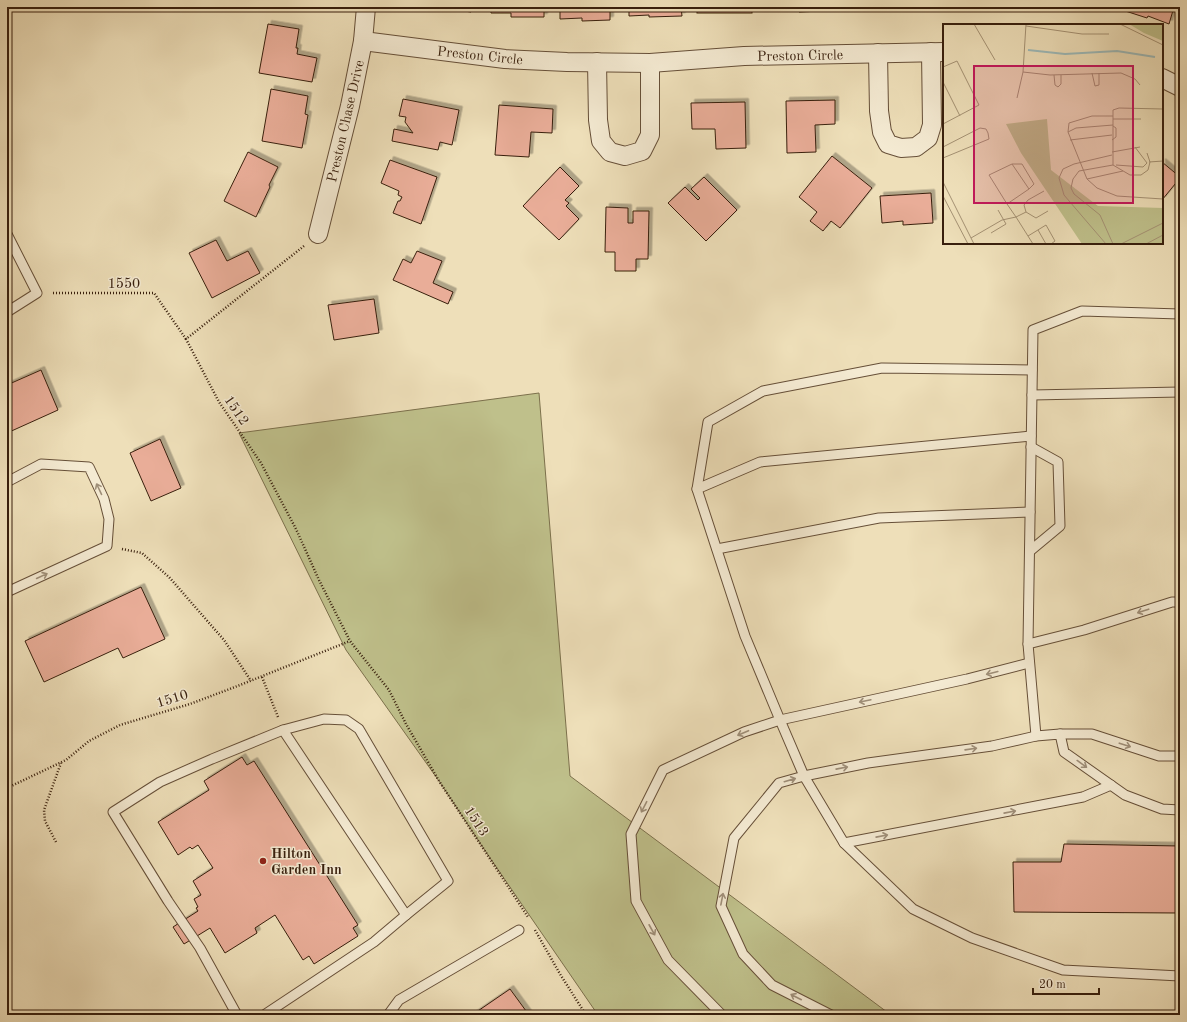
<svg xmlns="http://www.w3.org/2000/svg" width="1187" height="1022" viewBox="0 0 1187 1022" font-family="'Old Standard TT',serif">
<defs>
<filter id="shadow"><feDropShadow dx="3.5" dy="-3.5" stdDeviation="0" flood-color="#0004"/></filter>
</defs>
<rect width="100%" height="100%" fill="#eedfb9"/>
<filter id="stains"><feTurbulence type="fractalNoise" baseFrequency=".005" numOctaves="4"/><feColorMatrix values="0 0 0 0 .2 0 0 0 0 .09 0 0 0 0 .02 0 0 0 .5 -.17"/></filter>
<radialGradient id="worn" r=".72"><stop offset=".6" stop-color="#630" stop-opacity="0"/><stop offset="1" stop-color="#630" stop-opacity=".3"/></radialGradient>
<polygon fill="#bfc08b" stroke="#7c704c" points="539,393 570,776 891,1015 598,1015 490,858 439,781 346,650 239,433"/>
<g fill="#e9ad98" stroke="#381f0d" filter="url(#shadow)">
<polygon points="443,7 472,7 471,12 443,8"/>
<polygon points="491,7 544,7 544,17 511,17 511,13 491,13"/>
<polygon points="560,7 610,7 610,20 582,21 582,18 560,19"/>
<polygon points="629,7 681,7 682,16 649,17 649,15 629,16"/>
<rect x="697" y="7" width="55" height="6"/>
<polygon points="799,7 821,7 822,11 799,12"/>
<rect x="836" y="7" width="26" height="3"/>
<polygon points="1116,7 1174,7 1169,24 1148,16 1147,18 1116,8"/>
<polygon points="268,24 299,29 296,48 298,48 297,54 317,58 312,82 259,73"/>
<polygon points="271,89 308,96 305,114 308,115 302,148 262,141"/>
<polygon points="403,99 459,110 452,145 440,142 438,150 392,141 394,129 413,133 405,122 406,117 399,116"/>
<polygon points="835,100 835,124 815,125 816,152 787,153 786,101"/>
<polygon points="745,102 746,148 716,149 715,129 692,129 691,103"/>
<polygon points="499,105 553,109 552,133 531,132 529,157 495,155"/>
<polygon points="248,152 278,167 269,185 270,187 256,217 224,201"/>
<polygon points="832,156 872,188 840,228 831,221 823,231 810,221 817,212 799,197"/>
<polygon points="390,160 437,177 421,224 393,213 398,201 400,201 402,197 398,195 399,191 381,183"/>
<polygon points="1162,162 1180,177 1180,178 1162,200"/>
<polygon points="560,167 579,186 565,200 569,203 566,206 579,219 559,240 523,206"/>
<polygon points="704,177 737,210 706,241 668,203 685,187 698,200 700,198 691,189"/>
<polygon points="931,193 933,223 903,225 903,221 882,223 880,196"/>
<polygon points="606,207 628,208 628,223 633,223 633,211 649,211 648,259 636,259 636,271 615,271 615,252 605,252"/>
<polygon points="216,240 227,261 248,251 260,273 212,298 189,253"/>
<polygon points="417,251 442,261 433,283 453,292 448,304 393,280 403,259 411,263"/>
<polygon points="374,299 379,333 334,340 328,305"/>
<polygon points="41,370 58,410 7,433 7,385"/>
<polygon points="160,439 181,488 151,501 130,453"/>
<polygon points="141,587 165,639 123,658 118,648 44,682 25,641"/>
<polygon points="242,757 247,765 254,761 358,925 353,928 358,936 314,964 309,956 303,960 275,915 255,928 257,933 225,953 210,928 184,944 173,927 198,911 196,908 198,907 194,899 201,895 193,881 213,868 198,845 192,849 190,847 178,855 158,822 209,790 204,781"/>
<polygon points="1064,844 1180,846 1180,913 1014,912 1013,862 1061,862"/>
<polygon points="510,989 529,1015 472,1015"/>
</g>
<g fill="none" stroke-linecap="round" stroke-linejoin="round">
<g stroke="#664f38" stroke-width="11">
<g id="service">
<polyline points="7,234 37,293 7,312"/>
<polyline points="1032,370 882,368 763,391 708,422 697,489 745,636 780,720 804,776 844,843 913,909 972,938 1063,970 1180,976"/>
<polyline points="1032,395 1180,392"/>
<polyline points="7,482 41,464 89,467 104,499 109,519 107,546 7,592"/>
<polyline points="697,489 760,462 1031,436"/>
<polyline points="717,549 879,518 1030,512"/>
<polyline points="1030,551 1060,526 1058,462 1031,447"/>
<polyline points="1028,644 1084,630 1172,602 1180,602"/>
<polyline points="283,730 324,719 346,720 359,729 448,881 406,915"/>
<polyline points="1060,734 1092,734 1159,756 1180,756"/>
<polyline points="1036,736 1028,644 1033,330 1082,311 1180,314"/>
<polyline points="844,843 1083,797 1111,785"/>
<polyline points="237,1015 200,948 168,901 113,812 160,782 212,759 283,730 406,915 374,942 264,1015"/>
<polyline points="388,1015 399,1000 519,930"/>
<polyline points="722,1015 668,960 636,901 631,834 663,770 744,732 780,720 967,679 1029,663"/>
<polyline points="831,1015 772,985 743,954 721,906 734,838 779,783 804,776 868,763 992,746 1036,736 1060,734 1064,752 1125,795 1162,809 1180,810"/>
</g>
</g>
<g stroke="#664f38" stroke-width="20">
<g id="minor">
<polyline points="363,41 505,59 567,62 650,63 744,56 944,52"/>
<polyline points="878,53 879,111 882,132 888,144 901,148 916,147 928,138 932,125 931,52"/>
<polyline points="597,62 598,120 601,141 610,152 625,156 642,151 650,135 650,63"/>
<polyline points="1162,78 1180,87"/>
<polyline points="318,234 350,106 363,41 366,7"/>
</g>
</g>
<g stroke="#381f0d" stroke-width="2.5" stroke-dasharray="1 2" stroke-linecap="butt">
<polyline points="304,246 186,339 219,402 261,463 296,529 319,580 350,641 389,690 406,724 439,781 528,917"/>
<polyline points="53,293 154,293 186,339"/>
<polyline points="122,549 142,553 169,577 224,640 251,681"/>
<polyline points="262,677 278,717"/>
<polyline points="7,788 66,760 89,741 120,725 190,704 235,687 350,641"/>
<polyline points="56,842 45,821 44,810 61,763"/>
<polyline points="535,930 560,974 586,1015"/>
</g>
<use href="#service" stroke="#f4ead2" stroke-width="9"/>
<use href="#minor" stroke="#f4ead2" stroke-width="18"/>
</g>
<defs><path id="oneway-shaft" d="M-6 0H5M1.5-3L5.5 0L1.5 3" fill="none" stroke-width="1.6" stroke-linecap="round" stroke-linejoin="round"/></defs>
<g stroke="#9f8f79">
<use href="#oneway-shaft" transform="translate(99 489) rotate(-115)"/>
<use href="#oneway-shaft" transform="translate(42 576) rotate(-25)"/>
<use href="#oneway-shaft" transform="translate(1143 611) rotate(162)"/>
<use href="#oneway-shaft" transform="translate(992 673) rotate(166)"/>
<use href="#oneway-shaft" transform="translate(865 701) rotate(168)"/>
<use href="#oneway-shaft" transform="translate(743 733) rotate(157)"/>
<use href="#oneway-shaft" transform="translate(1125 745) rotate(18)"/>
<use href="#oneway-shaft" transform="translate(971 749) rotate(-8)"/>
<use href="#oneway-shaft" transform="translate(1082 764) rotate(36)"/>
<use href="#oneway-shaft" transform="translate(842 768) rotate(-11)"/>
<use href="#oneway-shaft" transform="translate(790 780) rotate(-16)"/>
<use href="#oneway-shaft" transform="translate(644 807) rotate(117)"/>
<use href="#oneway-shaft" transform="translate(1010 812) rotate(-11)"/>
<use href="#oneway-shaft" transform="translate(882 836) rotate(-11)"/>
<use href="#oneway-shaft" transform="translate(722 899) rotate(-79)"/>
<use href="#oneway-shaft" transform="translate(652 930) rotate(61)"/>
<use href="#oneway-shaft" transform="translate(796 997) rotate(-153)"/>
</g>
<circle fill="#8f2418" stroke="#f4ead2" stroke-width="1.5" cx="263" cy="861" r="4"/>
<g text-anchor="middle" stroke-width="3" stroke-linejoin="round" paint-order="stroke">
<g font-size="14" fill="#381f0d" stroke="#f4ead2">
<text transform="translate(480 55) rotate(6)" y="5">Preston Circle</text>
<text transform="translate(800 55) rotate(-1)" y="5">Preston Circle</text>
<text transform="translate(345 121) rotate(-77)" y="5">Preston Chase Drive</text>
<text x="124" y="288">1550</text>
<text transform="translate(237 410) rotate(56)" y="5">1512</text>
<text transform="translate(172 698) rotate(-17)" y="5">1510</text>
<text transform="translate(477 821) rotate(57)" y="5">1513</text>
</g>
<g font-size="14" font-weight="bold" fill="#381f0d" stroke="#f4ead2" text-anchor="start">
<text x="271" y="858">Hilton<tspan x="271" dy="16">Garden Inn</tspan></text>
</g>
</g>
<g transform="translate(943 24)">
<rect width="220" height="220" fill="#eedfb9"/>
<path d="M 186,0 L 220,0 L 220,17 L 201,9 ZM 104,95 L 108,146 L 155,182 L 220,184 L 220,220 L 139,220 L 78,129 L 63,100 Z" fill="#bfc08b"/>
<path fill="none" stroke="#9dbab9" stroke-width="2" d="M 85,26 L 122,30 L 174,27 L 212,33"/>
<path fill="none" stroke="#a59274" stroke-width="1" d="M 31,0 L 52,36M 177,0 L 220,21M 83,2 L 139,10 L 166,10M 0,43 L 14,37 L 36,81 L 0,100M 80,48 L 107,51 L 178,49 L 192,55 L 197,61M 149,49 L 152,62 L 156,61 L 156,49M 111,51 L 112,61 L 115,63 L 118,60 L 118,51M 0,58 L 17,92M 74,74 L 80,48 L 83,0M 170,92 L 149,92 L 126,99 L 125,108 L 144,155 L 154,164 L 174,172 L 220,175M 170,95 L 198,95M 125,108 L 133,104 L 170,101M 127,116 L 169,111M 169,116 L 173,113 L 173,104 L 170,102M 0,123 L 37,104 L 43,105 L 45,109 L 46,115 L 0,134M 169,128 L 197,123M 206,138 L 220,137M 69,140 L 79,140 L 91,160 L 86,165M 170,141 L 170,86 L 176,84 L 220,85M 173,141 L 200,143 L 204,139 L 192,123M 144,155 L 180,147M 0,158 L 31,220M 0,172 L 25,220M 64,180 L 86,165 L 69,140 L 46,151 L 64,180 L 73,193 L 83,188 L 81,181 L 85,176 L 101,167M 83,188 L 93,194 L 105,187M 95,206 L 103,220M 48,209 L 63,200 L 55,186M 85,212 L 103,201 L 112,217 L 108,220M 28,214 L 59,196 L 73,193 L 90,220M 163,220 L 121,171 L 116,154 L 120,145 L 131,140 L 169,131M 170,220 L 157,191 L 131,170 L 128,164 L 130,155 L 136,147 L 170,141 L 187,151 L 198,151 L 205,146 L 207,138 L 204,129M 178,220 L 220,199M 203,220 L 220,211"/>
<path fill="#c2185b" fill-opacity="0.15" stroke="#c2185b" stroke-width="2" d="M 31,42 L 190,42 L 190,179 L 31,179 Z"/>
<rect width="220" height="220" fill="none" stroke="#381f0d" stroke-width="2"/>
</g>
<rect width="1187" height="1022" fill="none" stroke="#eedfb9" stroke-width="24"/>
<rect x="8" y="8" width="1171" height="1006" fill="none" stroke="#381f0d" stroke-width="2"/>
<rect x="12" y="12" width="1163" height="998" fill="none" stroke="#381f0d"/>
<path d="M1033 988v6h66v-6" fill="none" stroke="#381f0d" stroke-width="2"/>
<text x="1039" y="988" font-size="12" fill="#381f0d" stroke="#f4ead2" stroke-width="3" paint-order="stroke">20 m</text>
<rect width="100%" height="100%" filter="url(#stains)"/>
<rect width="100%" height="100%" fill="url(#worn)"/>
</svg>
